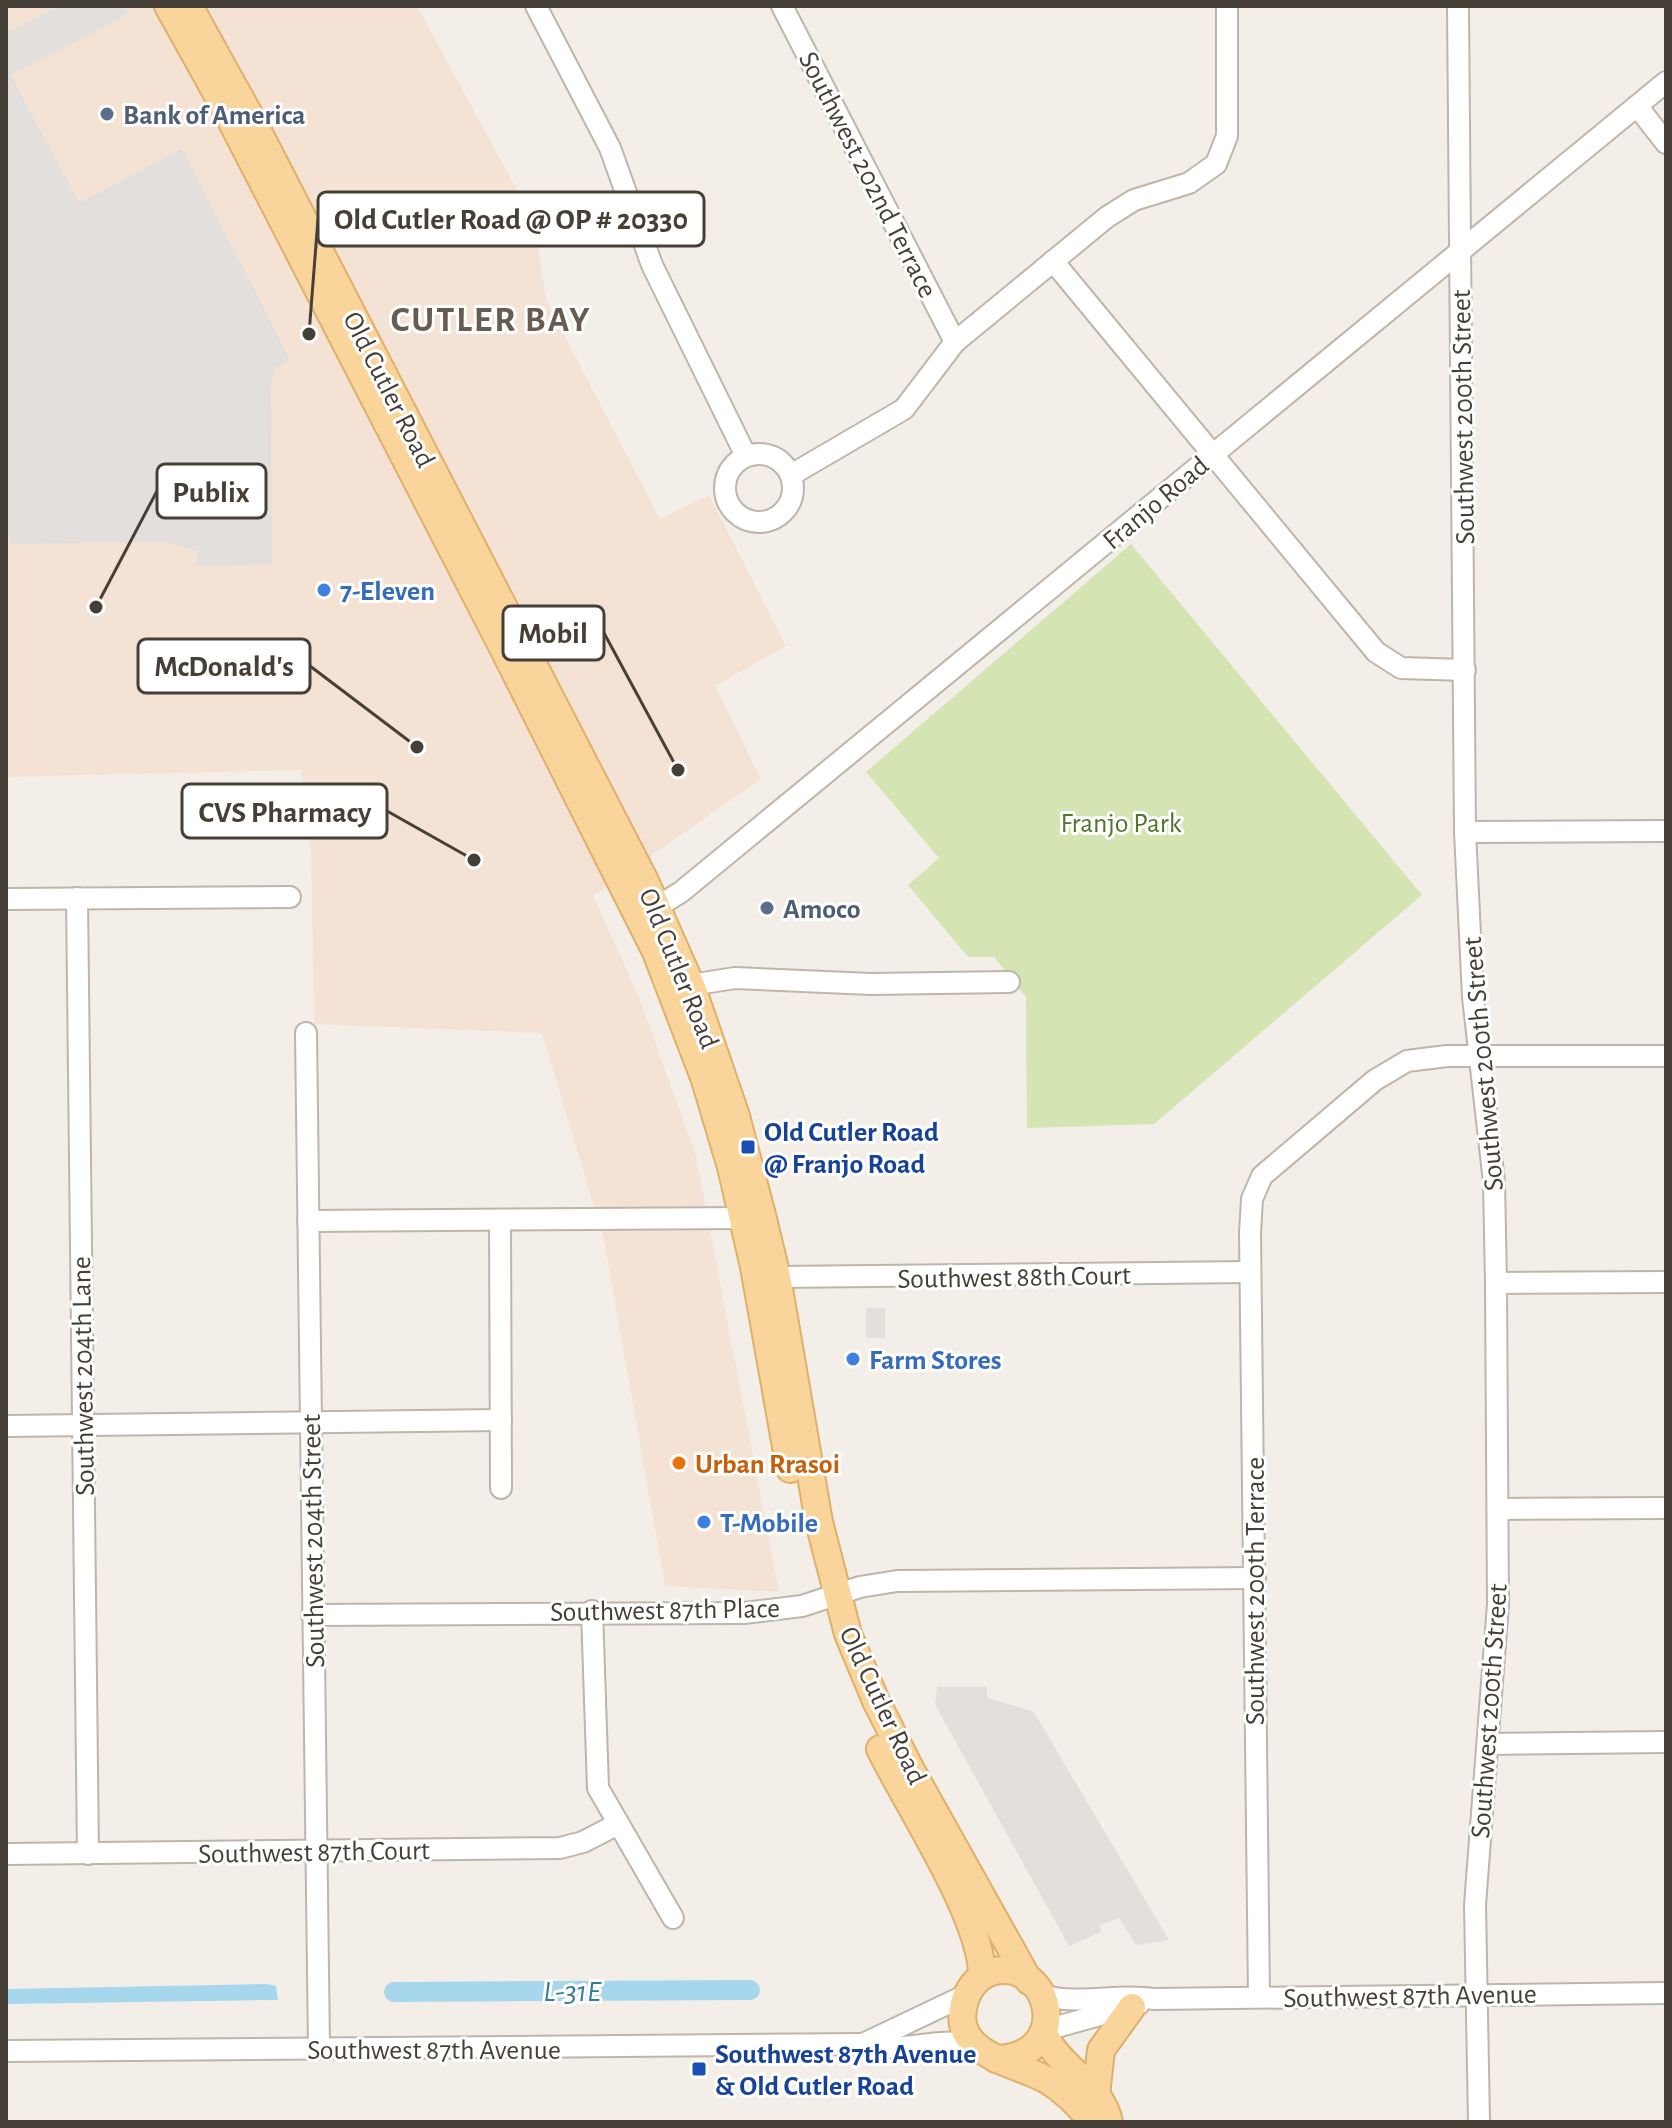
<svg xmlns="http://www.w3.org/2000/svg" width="1672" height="2128" viewBox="0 0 1672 2128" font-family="'Alegreya Sans',sans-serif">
<rect width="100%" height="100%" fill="#f3efe8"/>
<polygon fill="#f4e3d4" points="6,6 417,6 534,221 546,300 660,519 709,495 786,646 715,686 761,779 593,896 639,997 696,1156 779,1592 665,1586 604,1240 542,1033 314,1024 311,850 301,770 6,777"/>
<polygon fill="#d4e5b3" points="1131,544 1422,895 1154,1124 1027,1128 1026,997 994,957 968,957 908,885 939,858 866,772"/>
<g fill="#e2dfdc">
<polygon points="59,6 124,6 129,14 11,75 79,203 182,149 290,360 276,368 271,381 272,565 197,566 197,551 164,542 11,544 11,538 6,538 6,33"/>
<rect x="866" y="1308" width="19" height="30"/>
<polygon points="937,1687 987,1687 987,1698 1033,1711 1169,1940 1136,1945 1119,1918 1100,1925 1101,1932 1069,1946 947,1726 935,1704"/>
</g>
<polygon fill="#a7d7ed" points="267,1984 276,1986 278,2000 6,2004 6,1989"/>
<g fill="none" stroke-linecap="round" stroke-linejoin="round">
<polyline stroke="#a7d7ed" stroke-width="20" points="394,1992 750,1990"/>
<g stroke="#beb5ab" stroke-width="24">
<g id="minor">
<polyline points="536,6 610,148 652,265 746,456"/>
<polyline points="782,6 955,342"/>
<polyline points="1458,6 1465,832 1473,997 1494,1182 1496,1283 1498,1604 1475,1905 1479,2122"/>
<polyline points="1637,106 1666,143"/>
<polyline points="1053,261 1376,652 1401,668 1465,670"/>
<circle cx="759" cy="488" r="34"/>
<polyline points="791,475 904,409 955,342 1107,217 1134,200 1189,183 1216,164 1227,136 1227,6"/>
<polyline points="1465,832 1666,831"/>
<polyline points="77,898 88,1854"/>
<polyline points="6,899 290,897"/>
<polyline points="644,915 681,892 1666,82"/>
<polyline points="691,985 735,978 871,984 1009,982"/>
<polyline points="306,1033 319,2048"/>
<polyline points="308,1221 744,1218"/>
<polyline points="500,1222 501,1488"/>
<polyline points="777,1277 1250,1272"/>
<polyline points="1496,1283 1666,1282"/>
<polyline points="6,1426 501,1420"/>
<polyline points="1498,1509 1666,1508"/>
<polyline points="592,1611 598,1788 673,1918"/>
<polyline points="312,1615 744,1613 802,1606 860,1587 897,1581 1255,1578"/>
<polyline points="1488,1744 1666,1742"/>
<polyline points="6,1854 560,1848 583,1842 616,1825"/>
<path d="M 1042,1995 C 1080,2006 1116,1993 1154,1999 L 1666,1993"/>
<polyline points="1259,1997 1250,1233 1252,1199 1262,1176 1375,1080 1407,1061 1447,1056 1666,1056"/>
<polyline points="1046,2030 1139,2004"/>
<polyline points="863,2044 968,1994"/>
<path d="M 6,2051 L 863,2044 C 901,2054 931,2038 973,2044"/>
</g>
</g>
<g stroke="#deb06b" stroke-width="30">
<g id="major">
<polyline points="168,6 222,103 504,650 656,952 705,1080 731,1167 754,1267 790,1469"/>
<polyline points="189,6 250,116 645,881 691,985 736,1116 763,1219 777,1277 819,1522 848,1634 876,1701 911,1770 1029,1981"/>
<path d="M 880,1749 C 908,1806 982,1917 982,1975"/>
<path d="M 1044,2034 C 1059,2068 1102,2085 1109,2122"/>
<path d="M 996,2059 C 1074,2057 1052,1959 994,1971 C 979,1975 970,1986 965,2000 C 948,2055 1015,2062 1047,2080 C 1065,2091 1080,2106 1092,2122"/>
<polyline points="1096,2095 1101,2050 1132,2007"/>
</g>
</g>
<use href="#minor" stroke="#fff" stroke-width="20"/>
<use href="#major" stroke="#f9d59b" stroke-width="26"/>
</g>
<g fill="#5c6f8a" stroke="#fff" stroke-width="3">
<circle cx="107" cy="114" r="8"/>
<circle cx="767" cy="908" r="8"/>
</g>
<g fill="#3f7fe0" stroke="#fff" stroke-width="3">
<circle cx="324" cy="590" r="8"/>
<circle cx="853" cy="1359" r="8"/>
<circle cx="704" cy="1522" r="8"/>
</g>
<g fill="#1a4fb4" stroke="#fff" stroke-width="3">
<rect x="740" y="1139" width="16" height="16" rx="4"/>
<rect x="691" y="2061" width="16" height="16" rx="4"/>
</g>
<circle fill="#e8710a" stroke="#fff" stroke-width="3" cx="679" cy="1463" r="8"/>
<g text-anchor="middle" stroke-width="6" stroke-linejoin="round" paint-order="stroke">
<g font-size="28" font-weight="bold" fill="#4e5e75" stroke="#fff" text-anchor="start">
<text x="123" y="124">Bank of America</text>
<text x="783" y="918">Amoco</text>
</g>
<g font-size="28" fill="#463f37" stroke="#fff">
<text transform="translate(869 174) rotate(63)" y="10">Southwest 202nd Terrace</text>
<text transform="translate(390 389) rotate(63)" y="10">Old Cutler Road</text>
<text transform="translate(1462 417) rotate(-91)" y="10">Southwest 200th Street</text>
<text transform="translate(1155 502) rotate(-40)" y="10">Franjo Road</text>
<text transform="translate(680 968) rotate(68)" y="10">Old Cutler Road</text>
<text transform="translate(1482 1064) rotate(-95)" y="10">Southwest 200th Street</text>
<text transform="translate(1014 1276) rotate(-1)" y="10">Southwest 88th Court</text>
<text transform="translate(82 1376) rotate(-91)" y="10">Southwest 204th Lane</text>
<text transform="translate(312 1541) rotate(-91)" y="10">Southwest 204th Street</text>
<text transform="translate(1254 1591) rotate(-90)" y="10">Southwest 200th Terrace</text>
<text transform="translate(665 1609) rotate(-1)" y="10">Southwest 87th Place</text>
<text transform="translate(884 1705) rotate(65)" y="10">Old Cutler Road</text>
<text transform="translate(1488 1711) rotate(-86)" y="10">Southwest 200th Street</text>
<text transform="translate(314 1851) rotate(-1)" y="10">Southwest 87th Court</text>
<text transform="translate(1410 1995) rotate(-1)" y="10">Southwest 87th Avenue</text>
<text x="434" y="2059">Southwest 87th Avenue</text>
</g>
<g font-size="28" font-weight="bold" fill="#366cbe" stroke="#fff" text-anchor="start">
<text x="340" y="600">7-Eleven</text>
<text x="869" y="1369">Farm Stores</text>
<text x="720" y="1532">T-Mobile</text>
</g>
<g font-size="28" fill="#50752d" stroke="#fff">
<text x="1121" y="832">Franjo Park</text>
</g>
<g font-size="28" font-weight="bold" fill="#164399" stroke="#fff" text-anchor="start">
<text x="764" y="1141">Old Cutler Road<tspan x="764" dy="32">@ Franjo Road</tspan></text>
<text x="715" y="2063">Southwest 87th Avenue<tspan x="715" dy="32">&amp; Old Cutler Road</tspan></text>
</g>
<g font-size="28" font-weight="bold" fill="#c56008" stroke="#fff" text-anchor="start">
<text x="695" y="1473">Urban Rrasoi</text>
</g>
<g font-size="30" font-style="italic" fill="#317b9d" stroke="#fff">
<text x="572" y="2001">L-31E</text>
</g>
<g font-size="36" font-weight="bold" letter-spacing="2" fill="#685b4f" stroke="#fff">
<text x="491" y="331">CUTLER BAY</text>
</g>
</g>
<path fill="none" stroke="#463f37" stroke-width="3" d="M309 334L318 219M96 607L157 491M678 770L604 633M417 747L310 666M474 860L387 811"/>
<g fill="#463f37" stroke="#fff" stroke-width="3">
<circle cx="309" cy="334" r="8"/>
<circle cx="96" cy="607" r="8"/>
<circle cx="678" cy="770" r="8"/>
<circle cx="417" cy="747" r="8"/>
<circle cx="474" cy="860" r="8"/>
</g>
<g fill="#fff" stroke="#463f37" stroke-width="3">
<rect x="318" y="192" width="386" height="54" rx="8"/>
<rect x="157" y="464" width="109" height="54" rx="8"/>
<rect x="503" y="606" width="101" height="54" rx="8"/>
<rect x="138" y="639" width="172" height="54" rx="8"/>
<rect x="182" y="784" width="205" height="54" rx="8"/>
</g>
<g font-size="30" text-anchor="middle" font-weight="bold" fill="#463f37">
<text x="511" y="229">Old Cutler Road @ OP # 20330</text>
<text x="211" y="502">Publix</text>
<text x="553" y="643">Mobil</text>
<text x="224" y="676">McDonald's</text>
<text x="285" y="822">CVS Pharmacy</text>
</g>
<rect width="1672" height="2128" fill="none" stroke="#463f37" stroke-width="16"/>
</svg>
